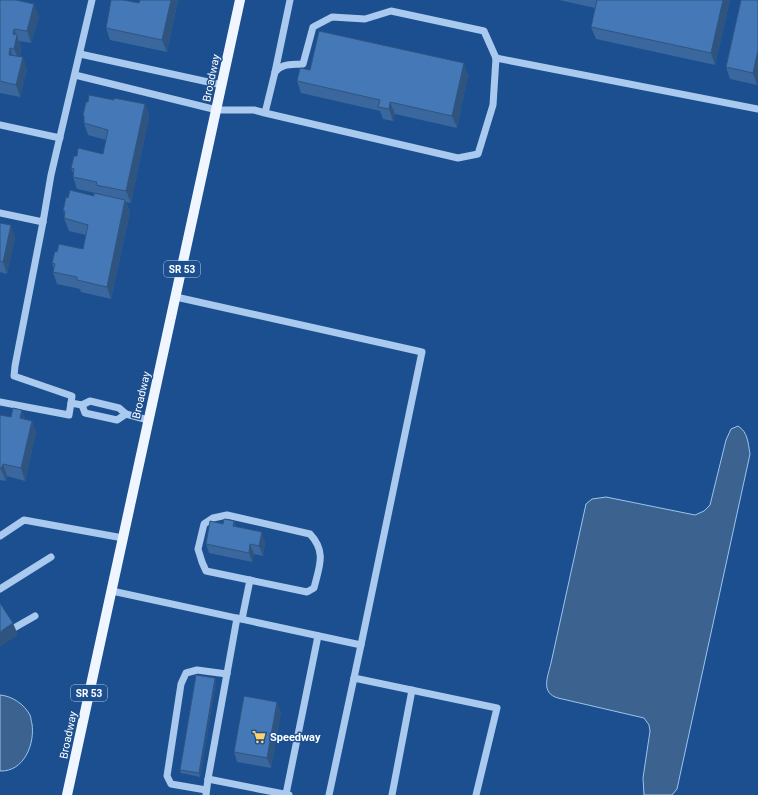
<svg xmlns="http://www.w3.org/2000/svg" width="758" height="795" viewBox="0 0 758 795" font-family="Roboto,sans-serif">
<rect width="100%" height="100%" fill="#1b4f8f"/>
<g fill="#3c6290" stroke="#9cc4f0">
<path d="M 738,426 C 748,432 748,443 750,454 L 677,789 L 672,795 L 644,795 L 643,778 L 650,731 L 649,725 L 644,718 L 558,698 C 540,693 548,676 551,663 L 586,504 L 592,499 L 606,497 L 695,515 L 704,511 L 710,505 L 726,440 L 731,429 Z"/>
<path d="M 0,695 C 12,696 24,704 30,715 C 31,717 31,721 32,724 C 35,744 24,772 0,771 Z"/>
</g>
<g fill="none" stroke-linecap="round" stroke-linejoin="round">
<g stroke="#a9c9ee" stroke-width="7">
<polyline points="80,54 222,85"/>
<polyline points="496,58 758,109"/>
<polyline points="275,72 290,0"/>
<path d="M 75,75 L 217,110 L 254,110 L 265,113 L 458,158 L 478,154 L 493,105 L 496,58 L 484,31 L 391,11 L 365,19 L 332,17 L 313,27 L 303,64 C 292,65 282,63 275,72 L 265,113"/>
<polyline points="0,125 60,138"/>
<polyline points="0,213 43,222 51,175 92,0"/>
<polyline points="43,222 15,366 14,376 72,396 71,403"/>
<polyline points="176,297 422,352 361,645"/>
<polyline points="0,402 69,415 71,403 82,405 90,401 119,408 126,414 148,420"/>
<polyline points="82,405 85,413 117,420 126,414"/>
<path d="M 227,515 L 310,534 C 327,552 319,567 314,588 L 307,592 L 206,571 L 202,562 L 198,549 L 204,524 L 213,518 Z"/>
<polyline points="0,536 24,520 123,538"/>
<polyline points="0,589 51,557"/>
<polyline points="112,591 361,645 329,795"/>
<polyline points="242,619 250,580"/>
<polyline points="0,636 35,616"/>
<polyline points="354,678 497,708 476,795"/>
<polyline points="208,779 237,618"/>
<polyline points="206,790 171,784 167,776 181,684 186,673 197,670 227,674"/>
<polyline points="286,794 318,636"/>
<polyline points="206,795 208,779 289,795"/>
<polyline points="392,795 412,690"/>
</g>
<polyline stroke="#f0f6ff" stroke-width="10" points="67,795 240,0"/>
</g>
<g fill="#3a679d">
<polygon points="0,0 39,16 31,43 19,41 21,47 20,56 27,69 20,97 0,93"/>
<polygon points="140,0 178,0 167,52 110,40 106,28 139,3"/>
<polygon points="559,0 730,0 715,65 596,39 591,27 595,8"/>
<polygon points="741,0 757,85 730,79 726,67"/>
<polygon points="310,70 468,75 457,128 395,114 393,121 383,119 380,111 301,93 297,81"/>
<polygon points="114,100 145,104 149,116 131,203 126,202 130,212 111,299 81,292 80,289 57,284 53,272 54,269 52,263 57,252 83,249 86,235 69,231 64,218 65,215 63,211 68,198 94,196 100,194 77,189 73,177 73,173 71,168 77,156 103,154 106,140 88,135 84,123 84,120 83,115 88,102"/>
<polygon points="0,223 15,237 7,274 0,272"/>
<polygon points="0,415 32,421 36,433 25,481 7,476 6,481 0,480"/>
<polygon points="234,521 236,527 265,542 263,556 254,554 252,562 209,553 206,544 223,524"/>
<polygon points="215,678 216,681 200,777 181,773 180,770"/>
<polygon points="281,712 271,768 237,762 234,752"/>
</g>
<g fill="#305480">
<polygon points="171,0 178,0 167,52 162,40"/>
<polygon points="723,0 730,0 715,65 711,53"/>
<polygon points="34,4 39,16 31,43 27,31"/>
<polygon points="14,29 21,47 19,61 14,49 13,34"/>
<polygon points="10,48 14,60 9,55"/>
<polygon points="758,50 758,82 757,85 753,73"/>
<polygon points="23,57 27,69 20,97 16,85"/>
<polygon points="464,63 468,75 457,128 452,116"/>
<polygon points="390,102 395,114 393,121 389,109"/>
<polygon points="145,104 149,116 131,203 126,191"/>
<polygon points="125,200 130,212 111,299 107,287"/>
<polygon points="11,225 15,237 7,274 3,262"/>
<polygon points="22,410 26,422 20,418"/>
<polygon points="32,421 36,433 25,481 21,468"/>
<polygon points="3,464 7,476 6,481 1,469"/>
<polygon points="234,521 237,530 233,526"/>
<polygon points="262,532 265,542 263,556 259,546"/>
<polygon points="250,544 254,554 252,562 249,553"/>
<polygon points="13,623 18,635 0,647 0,632"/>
<polygon points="215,678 216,681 200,777 199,773"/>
<polygon points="277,702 281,712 271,768 267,758"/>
</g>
<g fill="#4478b7" stroke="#305480">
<polygon points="0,0 16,0 34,4 27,31 14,29 13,34 17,35 14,49 10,48 9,55 23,57 16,85 0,81"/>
<polygon points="111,0 123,0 139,3 140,0 171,0 162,40 106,28"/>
<polygon points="597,0 723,0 711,53 591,27"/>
<polygon points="741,0 758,0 758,50 753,73 726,67"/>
<polygon points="319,31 464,63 452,116 390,102 389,109 378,107 380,100 297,81 300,68 310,70"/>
<polygon points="89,95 114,100 114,98 145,104 126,191 96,185 97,182 73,177 74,169 71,168 74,156 77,156 78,148 103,154 108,130 84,123 84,116 83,115 86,102 88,102"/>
<polygon points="70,190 94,196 94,193 125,200 107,287 77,280 77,277 53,272 55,264 52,263 55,251 57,252 59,244 83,249 88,225 64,218 65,211 63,211 66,197 68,198"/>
<polygon points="0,223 11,225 3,262 0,261"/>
<polygon points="13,408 22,410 20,418 32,421 21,468 3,464 1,469 0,469 0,415 11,417"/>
<polygon points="224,519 234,521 233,526 262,532 259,546 250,544 249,553 206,544 210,521 223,524"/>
<polygon points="0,603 13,623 0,632"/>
<polygon points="196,675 215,678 199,773 180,770"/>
<polygon points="244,696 277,702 267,758 234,752"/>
</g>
<defs>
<g id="supermarket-bare" transform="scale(1.08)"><path d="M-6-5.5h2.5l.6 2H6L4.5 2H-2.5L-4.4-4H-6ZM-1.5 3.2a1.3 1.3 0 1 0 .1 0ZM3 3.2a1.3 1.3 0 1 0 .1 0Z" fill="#ffd166" stroke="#1b4f8f" stroke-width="2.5" paint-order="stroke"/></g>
</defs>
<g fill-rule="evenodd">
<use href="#supermarket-bare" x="259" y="737"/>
</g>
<g text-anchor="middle" stroke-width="3" stroke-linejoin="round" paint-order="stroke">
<g fill="#1b4f8f" stroke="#bbcadd" stroke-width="1">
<rect x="164" y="261" width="36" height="16" rx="3"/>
<rect x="71" y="685" width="36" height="16" rx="3"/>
</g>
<g font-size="10" font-weight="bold" fill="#fff">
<text x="182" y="273">SR 53</text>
<text x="89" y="697">SR 53</text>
</g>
<g font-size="11" fill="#fff" stroke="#1b4f8f">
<text transform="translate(211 78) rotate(-78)" y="4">Broadway</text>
<text transform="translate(141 395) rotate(-77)" y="4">Broadway</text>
<text transform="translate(68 735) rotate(-78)" y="4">Broadway</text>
</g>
<g font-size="11" font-weight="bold" fill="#fff" stroke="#1b4f8f" text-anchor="start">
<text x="270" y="741">Speedway</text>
</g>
</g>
</svg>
